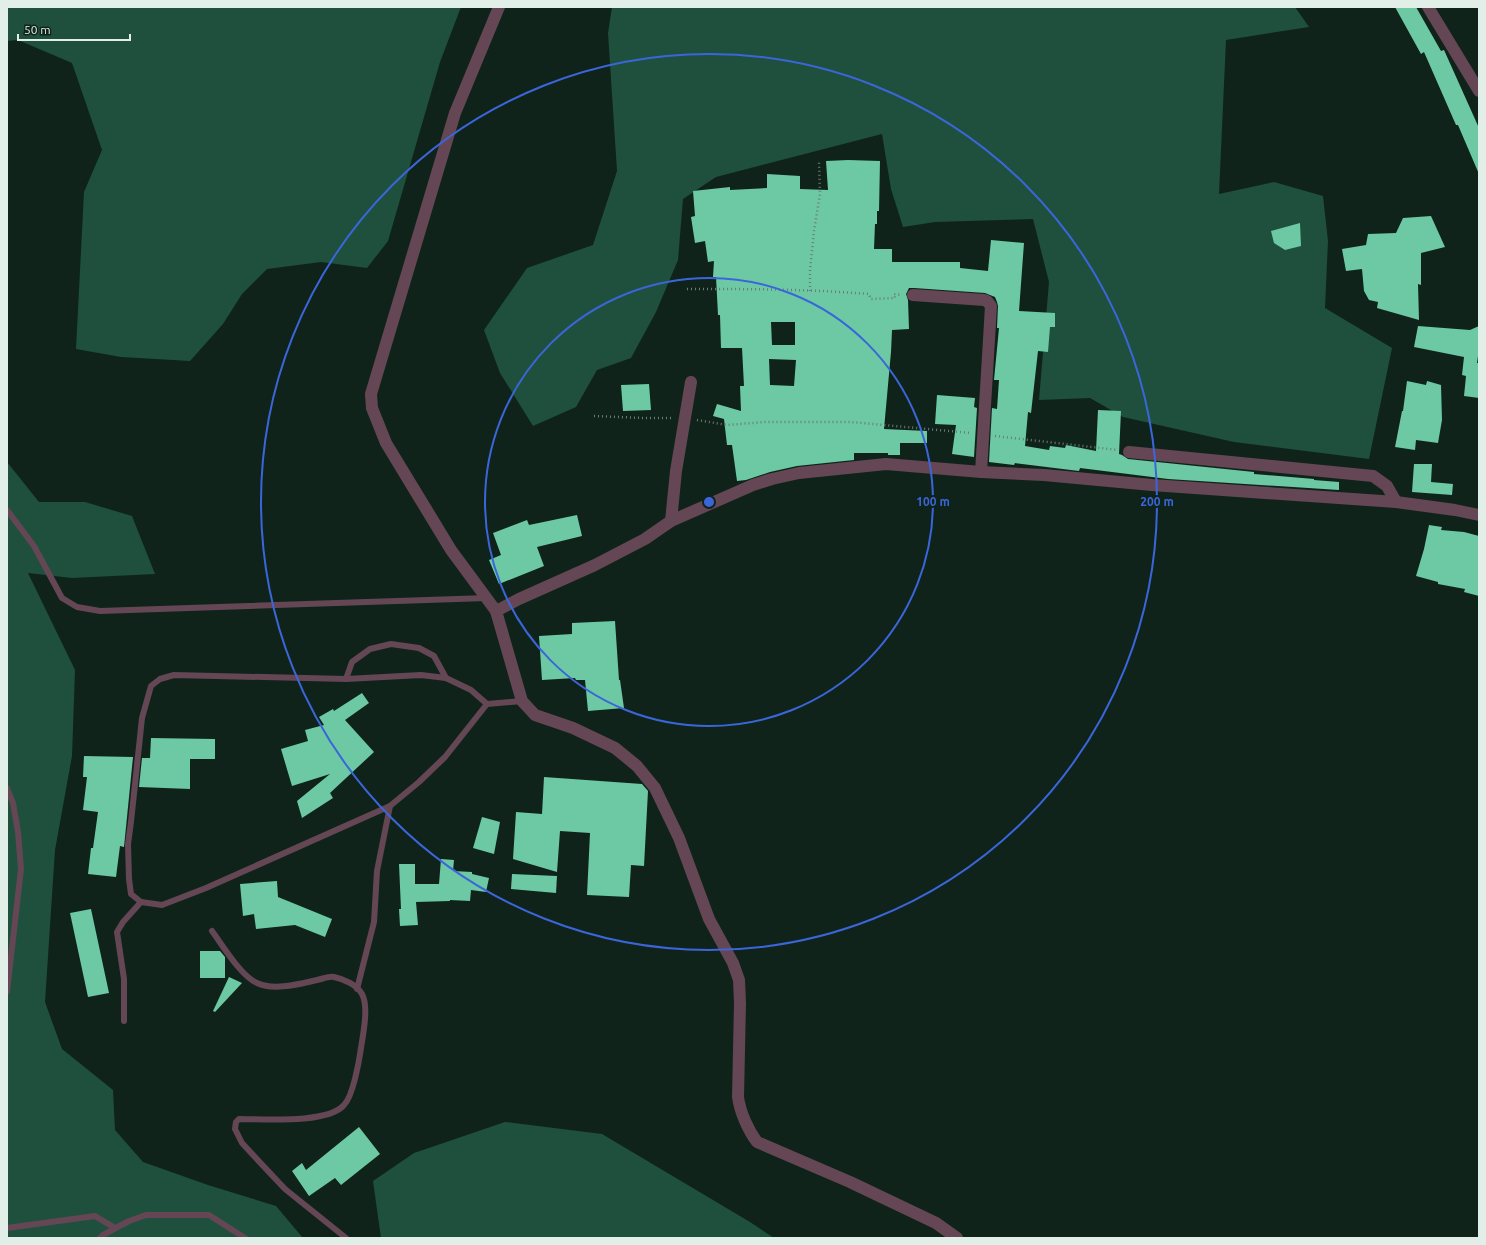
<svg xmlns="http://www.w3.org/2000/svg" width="1486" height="1245" viewBox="0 0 1486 1245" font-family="Ubuntu,sans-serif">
<rect width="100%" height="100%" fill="#0f231b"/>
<g fill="#1e503d">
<polygon points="7,7 461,7 440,62 388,241 367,268 321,262 267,269 242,294 223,324 190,361 121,357 76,349 84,192 102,150 72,63 18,40 7,41"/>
<polygon points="612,7 1295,7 1309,27 1226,40 1219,194 1274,182 1323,196 1328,241 1325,308 1392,348 1369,459 1234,442 1123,417 1090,398 1039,400 1049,282 1033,219 935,222 903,227 891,189 882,134 716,177 683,199 678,260 656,312 631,358 597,370 576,407 533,426 500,373 484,330 527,268 593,245 617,171 608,33"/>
<polygon points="7,462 39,502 85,502 132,516 155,574 72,578 28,573 75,670 72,756 55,850 45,1002 62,1049 113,1090 115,1130 143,1162 208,1185 276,1206 303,1238 7,1238"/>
<polygon points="505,1122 602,1134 750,1222 774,1238 381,1238 373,1181 414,1153"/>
</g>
<g fill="#6cc9a3" fill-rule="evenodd">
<polygon points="1395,7 1416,7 1441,51 1444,50 1479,128 1479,174 1458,125 1456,125 1424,52 1421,54"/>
<path d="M 848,160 L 880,161 L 879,211 L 877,211 L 877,224 L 875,224 L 874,249 L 892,249 L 892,262 L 960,262 L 960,268 L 988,271 L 991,240 L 1024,243 L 1019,311 L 1055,313 L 1055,327 L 1050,327 L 1048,352 L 1038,351 L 1031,413 L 1028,412 L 1025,446 L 1049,450 L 1050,446 L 1065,448 L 1066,445 L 1096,451 L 1098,410 L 1121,411 L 1119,454 L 1122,455 L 1128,459 L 1254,472 L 1254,474 L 1314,479 L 1314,480 L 1339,482 L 1339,490 L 1168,479 L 1080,468 L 1079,471 L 1015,463 L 1014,465 L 989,462 L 992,408 L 997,409 L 999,380 L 994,380 L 999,328 L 997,328 L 998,306 L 997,302 L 995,297 L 985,293 L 914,288 L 909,288 L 906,294 L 908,300 L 909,329 L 892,330 L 891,352 L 884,429 L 927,431 L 927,443 L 900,443 L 900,455 L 888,455 L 888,453 L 854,453 L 854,460 L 797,466 L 770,472 L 746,480 L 737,481 L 732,445 L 727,445 L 724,419 L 713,416 L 717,404 L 741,411 L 740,386 L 744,386 L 742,348 L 721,348 L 720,315 L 718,315 L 716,277 L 713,277 L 714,261 L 708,262 L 705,241 L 695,243 L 691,217 L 695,216 L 693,191 L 730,187 L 730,190 L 767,188 L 767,174 L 800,176 L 800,189 L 828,190 L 826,161 ZM 771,322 L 795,322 L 795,345 L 772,345 ZM 769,359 L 796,360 L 794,386 L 770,385 Z"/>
<polygon points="1431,216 1445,247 1421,253 1421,285 1418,284 1419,320 1377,308 1378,302 1369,300 1364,291 1362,269 1346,271 1342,249 1366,245 1368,234 1396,233 1403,218"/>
<polygon points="1300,223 1301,246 1285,250 1274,243 1271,231"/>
<polygon points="1418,326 1470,330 1479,326 1479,349 1477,363 1479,363 1479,398 1464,396 1466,376 1462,375 1464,357 1414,347"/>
<polygon points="1407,381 1426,385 1427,381 1441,385 1442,420 1438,443 1416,440 1415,450 1395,447 1402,411 1403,411"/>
<polygon points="649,384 651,410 623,411 621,385"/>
<polygon points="937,395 975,398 974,407 977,408 974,457 952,454 956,425 935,424"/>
<polygon points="1414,464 1432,464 1431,482 1453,484 1452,495 1412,492"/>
<polygon points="577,515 582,536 537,547 544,566 499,584 489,560 501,555 493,533 527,520 529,525"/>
<polygon points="1429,525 1442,527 1441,530 1464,532 1479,536 1479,596 1464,592 1465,589 1438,584 1438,582 1416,576 1424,549"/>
<polygon points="615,621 619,680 620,680 624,708 588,711 585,680 576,680 575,678 542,680 539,636 572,634 572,623"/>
<polygon points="362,693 369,703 345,720 374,752 330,793 333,798 302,818 297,801 330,774 292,786 281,749 308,741 305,730 324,725 319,717 333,709 334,711"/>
<polygon points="151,738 215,739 215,759 190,759 190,789 139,787 142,758 150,758"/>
<polygon points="84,756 133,757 124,847 120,846 116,877 88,874 91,848 93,848 98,812 83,810 87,777 83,777"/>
<polygon points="544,777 642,784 648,791 644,866 631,865 629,897 587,895 590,833 560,831 557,872 513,859 516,812 542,814"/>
<polygon points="482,817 500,822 494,854 473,848"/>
<polygon points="441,859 454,860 453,871 472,872 472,874 489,878 486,892 471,890 470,901 450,900 450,901 416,902 418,925 400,926 399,909 401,909 399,864 415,864 415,884 439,884"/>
<polygon points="512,874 557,876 556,893 511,889"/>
<polygon points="277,881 278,897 332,919 325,937 295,925 256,929 254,914 243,916 240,884"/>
<polygon points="91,909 109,993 88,997 70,913"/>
<polygon points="200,951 220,951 225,957 225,978 200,978"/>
<polygon points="229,977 242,983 215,1012 213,1011"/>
<polygon points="359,1127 380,1154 341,1185 335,1178 309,1196 292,1171 302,1163 306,1170"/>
</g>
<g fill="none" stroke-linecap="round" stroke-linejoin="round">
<g stroke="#6b7c75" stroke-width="2.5" stroke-dasharray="1 3" stroke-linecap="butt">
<path d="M 687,289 C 748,289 809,289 869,294 L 871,299 L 895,298 L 894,294 L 902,295"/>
<polyline points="810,291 810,270 814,231 820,194 819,162"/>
<polyline points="594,416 642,418 672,418"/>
<polyline points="697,420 727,425 765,422 851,422 971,433"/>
<polyline points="995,436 1118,450"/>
</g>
<g stroke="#654654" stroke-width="6">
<polyline points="7,510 34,546 62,598 77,607 100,611 487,598"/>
<polyline points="346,679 352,662 370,649 391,644 419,648 434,656 446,678"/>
<polyline points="7,788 13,803 18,832 21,869 7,992"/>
<polyline points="141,902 131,894 129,879 128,844 131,822 142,718 151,686 160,679 174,675 346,679 421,675 446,678 471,690 487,704 522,701"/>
<path d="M 212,931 C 223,946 241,976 257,983 C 274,991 299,984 317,980 C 322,979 329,976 334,977 C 344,979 357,985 362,994 C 369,1007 363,1034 361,1048 C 359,1062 353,1096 344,1105 C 328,1124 263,1119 239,1119 L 236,1122 L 235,1129 L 242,1143 L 254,1156 L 285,1189 L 346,1238"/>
<polyline points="357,989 374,922 377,871 390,806 419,782 445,757 487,704"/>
<polyline points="124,1021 124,979 117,932 123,922 141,902 162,905 206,888 390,806"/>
<polyline points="7,1228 95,1216 115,1228"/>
<polyline points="100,1238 103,1235 129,1221 146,1215 209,1215 245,1238"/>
</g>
<g stroke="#654654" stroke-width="12">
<path d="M 499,7 L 455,113 L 371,394 L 372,408 L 386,443 L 451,550 L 496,611 L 522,701 L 535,715 L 573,728 L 615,748 L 637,766 L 655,788 L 679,838 L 709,919 L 733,963 L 739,980 L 740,1003 L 738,1097 C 740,1112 748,1130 757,1142 L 850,1182 L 936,1223 L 957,1238"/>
<polyline points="1428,7 1479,91"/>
<polyline points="913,295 984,300 987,301 991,306 981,472"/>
<polyline points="1129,452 1373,476 1387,486 1396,502"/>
<polyline points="671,521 676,471 691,382"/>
<polyline points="496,611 519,599 595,565 645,539 671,521 753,485 772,479 799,473 886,464 981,472 1044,475 1152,485 1396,502 1455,510 1479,515"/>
</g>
</g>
<g fill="none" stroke="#3b66da" stroke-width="2">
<circle cx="709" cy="502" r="224"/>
<circle cx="709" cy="502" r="448"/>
</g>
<circle cx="709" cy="502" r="6" fill="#3b66da" stroke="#0f231b" stroke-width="2"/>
<g font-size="12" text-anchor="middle" font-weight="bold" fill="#3b66da" stroke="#0f231b" stroke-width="4" stroke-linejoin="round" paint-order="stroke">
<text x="933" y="506">100 m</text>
<text x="1157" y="506">200 m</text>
</g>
<rect width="1486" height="1245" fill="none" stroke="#e2eee8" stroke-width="16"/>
<path d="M18 34v6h112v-6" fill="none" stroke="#e2eee8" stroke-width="2"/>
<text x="24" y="34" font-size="12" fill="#e2eee8" stroke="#0f231b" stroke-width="3" paint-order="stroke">50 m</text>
</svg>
